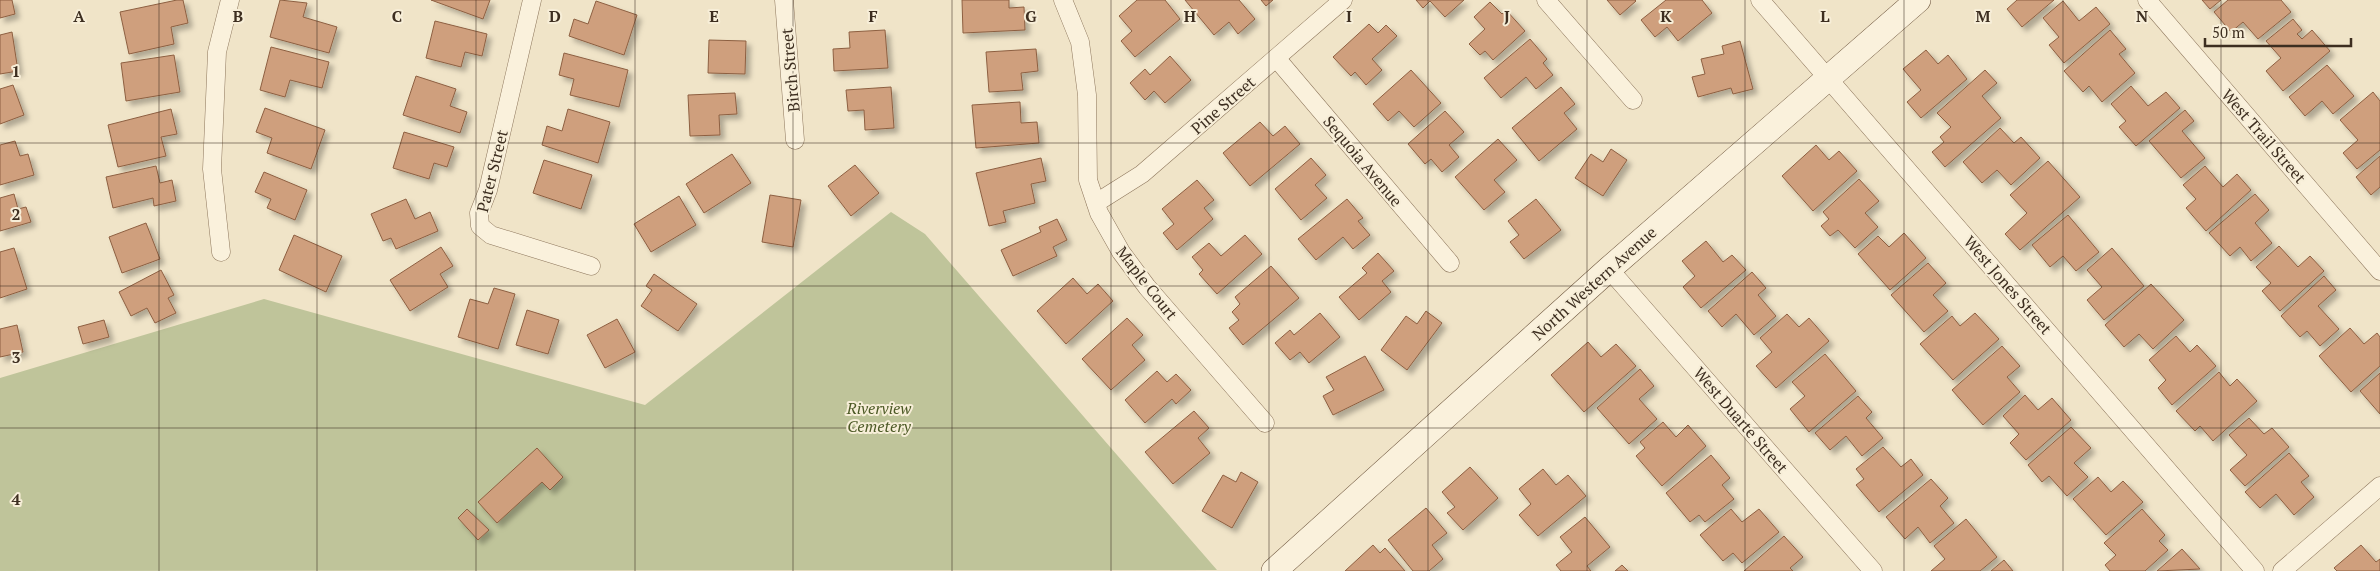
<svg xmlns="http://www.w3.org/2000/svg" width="2380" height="571" viewBox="0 0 2380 571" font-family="'PT Serif',serif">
<defs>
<filter id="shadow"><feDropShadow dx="4.5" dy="4.5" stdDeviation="2.5" flood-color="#0004"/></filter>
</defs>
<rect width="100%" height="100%" fill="#f0e4c8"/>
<polygon fill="#bfc49a" points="891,212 925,234 1217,570 0,571 0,378 264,299 645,405"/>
<g fill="#cf9f7d" stroke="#8d5f41" filter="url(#shadow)">
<polygon points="0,0 12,0 15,14 0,18"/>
<polygon points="177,0 183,0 188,23 171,27 174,44 129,54 120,12"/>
<polygon points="280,0 307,3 303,17 337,27 329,53 270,37"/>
<polygon points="431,0 490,0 483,19"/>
<polygon points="962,0 1009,0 1009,8 1024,7 1025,30 963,33"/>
<polygon points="1137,0 1165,0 1180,19 1135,57 1121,41 1132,31 1119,16"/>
<polygon points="1185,0 1239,0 1255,19 1238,34 1229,22 1214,35"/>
<polygon points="1261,0 1273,0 1266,6"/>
<polygon points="1416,0 1464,0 1445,17 1430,1 1423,8"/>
<polygon points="1607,0 1635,0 1636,1 1620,15"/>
<polygon points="1666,0 1702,0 1712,13 1678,41 1667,27 1655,37 1641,20"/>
<polygon points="2017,0 2054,0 2022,27 2007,9"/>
<polygon points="2202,0 2221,0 2210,9"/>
<polygon points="2228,0 2281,0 2291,12 2258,39 2243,22 2231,32 2214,12"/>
<polygon points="596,1 637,15 624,55 569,36 574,19 588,24"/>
<polygon points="2063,1 2079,21 2096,7 2110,24 2064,63 2049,45 2059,37 2043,18"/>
<polygon points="1490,2 1502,14 1506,10 1525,31 1493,60 1485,51 1480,55 1469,44 1485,29 1474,17"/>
<polygon points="2293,19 2302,30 2297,34 2302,39 2312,30 2330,51 2283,91 2266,71 2281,58 2266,41"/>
<polygon points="435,21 487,34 482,56 465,52 461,67 426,58"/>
<polygon points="1369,24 1378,33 1386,25 1397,36 1372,59 1382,70 1366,85 1355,72 1351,76 1333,57"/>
<polygon points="885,30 888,68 834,71 833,49 850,48 849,32"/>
<polygon points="2110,30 2126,49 2119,54 2135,73 2102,102 2089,86 2083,92 2064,71"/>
<polygon points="12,32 18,71 0,74 0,35"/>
<polygon points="1530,39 1547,59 1543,63 1553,75 1536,89 1526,77 1501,98 1484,78"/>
<polygon points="709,40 746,41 745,74 708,73"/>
<polygon points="1740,41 1753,89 1733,94 1731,88 1698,97 1692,77 1705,74 1701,59 1724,54 1722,46"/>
<polygon points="271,47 329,62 322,88 290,80 285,97 260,90"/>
<polygon points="1036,49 1038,71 1021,73 1023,90 989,92 986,52"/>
<polygon points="1926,50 1938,64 1948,55 1967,79 1921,118 1907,102 1921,90 1903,69"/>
<polygon points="564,53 628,70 619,107 570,95 574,79 559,75"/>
<polygon points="174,55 180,92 126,101 121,63"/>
<polygon points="1170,56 1191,80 1165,103 1154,91 1145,100 1130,83 1145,69 1150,75"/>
<polygon points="2327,65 2354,96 2333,114 2322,101 2305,116 2289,97"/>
<polygon points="1411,70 1441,103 1414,127 1399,111 1388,121 1373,104"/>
<polygon points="1985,70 1997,83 1982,96 2001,118 1945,167 1932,152 1944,142 1940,137 1951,127 1937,113"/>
<polygon points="416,76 456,89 450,106 467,112 460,133 403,115"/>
<polygon points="13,85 24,115 0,124 0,89"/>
<polygon points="2131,86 2148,106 2166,92 2180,108 2136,146 2119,127 2126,121 2111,104"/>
<polygon points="891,87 894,128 865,130 864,110 848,111 846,90"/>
<polygon points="1561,87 1575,104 1564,113 1577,129 1539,161 1512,128"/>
<polygon points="2373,92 2380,101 2380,150 2357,169 2343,153 2358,140 2340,120"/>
<polygon points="735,93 737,114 719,115 720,135 690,136 688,95"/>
<polygon points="1020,102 1021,123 1037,122 1039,143 976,148 972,105"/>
<polygon points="265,108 325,130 311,169 267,153 272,138 256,132"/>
<polygon points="171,109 177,134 161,137 166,156 118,167 108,125"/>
<polygon points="568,109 610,122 598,163 542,145 547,126 562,131"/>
<polygon points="2185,110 2194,121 2182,131 2205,158 2181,178 2149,141"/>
<polygon points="1445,111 1464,132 1449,145 1459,157 1442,172 1431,159 1425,164 1408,144"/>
<polygon points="1260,122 1273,136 1285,126 1300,144 1250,186 1223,153"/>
<polygon points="2000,128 2014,143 2021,137 2040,158 2011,185 1997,170 1982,183 1963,162"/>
<polygon points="404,132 454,147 447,167 434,163 429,179 393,168"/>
<polygon points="1498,139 1517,160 1494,180 1505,192 1484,210 1455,177"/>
<polygon points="15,141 20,156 28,154 34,175 0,185 0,145"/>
<polygon points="1816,145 1829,160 1839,151 1857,171 1813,211 1782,176"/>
<polygon points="1611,149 1627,160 1603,196 1575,178 1591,154 1603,162"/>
<polygon points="732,154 751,183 704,213 686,184"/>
<polygon points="2380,156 2380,187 2371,195 2356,177"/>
<polygon points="1041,158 1046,181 1031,184 1035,203 1003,211 1006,222 989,226 976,173"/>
<polygon points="1311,158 1326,175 1315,185 1327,198 1301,220 1275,189"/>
<polygon points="544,160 592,175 581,209 533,193"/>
<polygon points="2048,161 2080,197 2020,250 2005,234 2027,213 2010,195"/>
<polygon points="855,165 879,193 851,216 828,186"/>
<polygon points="156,166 160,183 172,180 176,201 154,206 153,198 113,208 106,177"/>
<polygon points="2205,166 2223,187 2237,174 2251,190 2206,231 2186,208 2196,199 2183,185"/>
<polygon points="264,172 307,190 295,220 267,208 271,199 255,192"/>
<polygon points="1859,179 1879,201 1865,213 1878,227 1855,248 1838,230 1830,236 1821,226 1829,219 1823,212"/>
<polygon points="1197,180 1214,200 1204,208 1213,219 1177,250 1163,233 1174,224 1162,209"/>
<polygon points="14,194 18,209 26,207 31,222 0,231 0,198"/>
<polygon points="2255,194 2269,210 2255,223 2272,243 2251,261 2240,247 2230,256 2209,233"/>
<polygon points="770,195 801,200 793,247 762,242"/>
<polygon points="679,196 696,225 651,252 634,224"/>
<polygon points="406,199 415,219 430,212 438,231 396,249 391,238 383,241 371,214"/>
<polygon points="1347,199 1363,218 1358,221 1370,235 1353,249 1343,237 1316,260 1298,239"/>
<polygon points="1536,199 1561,230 1524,259 1510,242 1519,235 1508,221"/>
<polygon points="2068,215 2099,252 2076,271 2063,256 2050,267 2032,245"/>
<polygon points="1057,219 1067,240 1053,247 1057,256 1013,276 1001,250 1041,232 1039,227"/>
<polygon points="146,223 160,259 122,273 109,237"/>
<polygon points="1904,233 1926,258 1890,290 1858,254 1878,236 1889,247"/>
<polygon points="294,235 342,256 326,292 279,270"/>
<polygon points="1245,235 1262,254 1217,294 1199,274 1203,270 1192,257 1209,243 1221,256"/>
<polygon points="1706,241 1723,262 1732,255 1746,270 1701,308 1683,287 1695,276 1682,261"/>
<polygon points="2279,246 2298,267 2310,256 2324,271 2280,311 2262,291 2271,283 2256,267"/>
<polygon points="441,247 453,266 440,274 448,287 410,311 390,280"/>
<polygon points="14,248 27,289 0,298 0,252"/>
<polygon points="2112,248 2144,286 2104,320 2087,300 2102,287 2087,270"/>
<polygon points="1378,253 1394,271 1382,281 1391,292 1359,320 1339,297 1367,273 1362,268"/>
<polygon points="1928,263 1946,283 1933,295 1948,311 1924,332 1891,295"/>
<polygon points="1271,266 1299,298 1243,345 1229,328 1239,320 1232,312 1240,304 1235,297"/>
<polygon points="161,270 174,295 168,298 176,313 155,323 147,308 131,316 119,292"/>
<polygon points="1752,272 1766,288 1758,295 1776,316 1754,335 1736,314 1722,327 1708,311"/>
<polygon points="654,274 697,304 678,331 641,306 652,290 646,286"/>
<polygon points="2324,276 2336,290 2318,306 2339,329 2320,346 2307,331 2300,337 2281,316"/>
<polygon points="1073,278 1087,294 1098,284 1113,301 1066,344 1037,311"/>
<polygon points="2151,284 2184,320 2153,349 2139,334 2124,347 2105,325"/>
<polygon points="494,288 515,294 498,349 458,337 470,299 488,304"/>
<polygon points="527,310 559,320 548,354 516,345"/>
<polygon points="1426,311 1442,323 1407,370 1381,350 1406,316 1417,324"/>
<polygon points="1320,313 1340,337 1309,363 1300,352 1290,360 1275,343 1290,330 1294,335"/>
<polygon points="1975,313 1999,339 1953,380 1920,344 1952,316 1960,326"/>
<polygon points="1787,314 1799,327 1809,318 1829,341 1776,388 1756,366 1772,352 1760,338"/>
<polygon points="1127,318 1143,335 1132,345 1145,360 1111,390 1082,359"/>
<polygon points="617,319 635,352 605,368 587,335"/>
<polygon points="104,320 109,337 83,344 78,327"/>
<polygon points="17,325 23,352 0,357 0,329"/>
<polygon points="2350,328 2364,344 2377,333 2380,337 2380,366 2351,392 2319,356"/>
<polygon points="2176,336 2190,352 2197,345 2216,366 2172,405 2158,388 2166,380 2149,360"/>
<polygon points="1588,342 1601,357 1616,344 1636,366 1584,412 1551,375"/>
<polygon points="2002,346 2020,366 2007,377 2020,392 1983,425 1952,390"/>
<polygon points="1825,354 1856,391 1809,432 1790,409 1805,396 1792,382"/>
<polygon points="1365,356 1384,390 1333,415 1323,396 1334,390 1326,377"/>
<polygon points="1640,369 1654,386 1639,399 1657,419 1629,444 1597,408"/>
<polygon points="1157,371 1167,382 1176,374 1191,390 1176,404 1172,399 1145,423 1125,400"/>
<polygon points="2219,372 2230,386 2237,379 2257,401 2213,441 2200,426 2195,431 2176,411"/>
<polygon points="2380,373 2380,414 2360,391"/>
<polygon points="2025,395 2038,410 2052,398 2071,420 2026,460 2010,443 2019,434 2003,416"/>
<polygon points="1858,396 1872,412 1866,418 1883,438 1862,456 1846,436 1830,450 1815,433"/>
<polygon points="1194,411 1209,428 1198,438 1210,453 1173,484 1145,452"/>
<polygon points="2249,418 2264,434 2272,428 2289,447 2245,486 2230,470 2247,455 2229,435"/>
<polygon points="1663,422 1676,437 1688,425 1706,446 1662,486 1636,456 1645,448 1640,442"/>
<polygon points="2071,427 2091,448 2074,463 2088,477 2067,496 2049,476 2042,482 2028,465"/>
<polygon points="1883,447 1901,467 1911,459 1923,475 1879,512 1856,485 1864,479 1856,469"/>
<polygon points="537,448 563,477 550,490 542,482 497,523 478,502"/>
<polygon points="2289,453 2309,476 2301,482 2314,497 2294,515 2276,494 2260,508 2245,492"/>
<polygon points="1711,455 1730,478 1722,485 1734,499 1705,522 1699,515 1690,522 1666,493"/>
<polygon points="1470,467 1498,498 1463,530 1447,513 1455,507 1442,492"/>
<polygon points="1543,469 1556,485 1568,475 1586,496 1538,536 1519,515 1531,504 1519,489"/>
<polygon points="1241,472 1258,482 1232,528 1202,511 1223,475 1236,482"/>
<polygon points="2098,477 2111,492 2123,481 2143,502 2106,535 2073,499"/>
<polygon points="1931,479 1948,498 1940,506 1954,523 1930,543 1918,527 1905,539 1886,517"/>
<polygon points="1426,508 1447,533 1432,545 1443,559 1429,571 1413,571 1388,540"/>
<polygon points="467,509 489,530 478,540 458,518"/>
<polygon points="1731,509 1742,522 1759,509 1779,532 1742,563 1733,553 1723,561 1700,535"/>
<polygon points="2142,509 2165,535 2159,541 2168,550 2145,571 2110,571 2105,565 2116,555 2104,543"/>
<polygon points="1585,517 1610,547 1587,566 1591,571 1561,571 1556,565 1572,552 1560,537"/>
<polygon points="1966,519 1997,557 1980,571 1931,571 1945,559 1934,546"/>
<polygon points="1784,536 1803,557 1790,568 1793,571 1744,571"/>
<polygon points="1373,545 1380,553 1385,548 1405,571 1345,571"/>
<polygon points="2361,545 2376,562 2380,559 2380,571 2337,571 2334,568"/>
<polygon points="2182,549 2200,569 2157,571"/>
<polygon points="2004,560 2013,571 1991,571"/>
<polygon points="1622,565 1628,571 1615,571"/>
</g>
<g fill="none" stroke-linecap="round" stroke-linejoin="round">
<g stroke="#8d765c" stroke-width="19">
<g id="street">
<polyline points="532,0 488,190 479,213 480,226 491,235 591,266"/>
<polyline points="784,0 795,140"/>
<polyline points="1063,0 1080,42 1087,95 1088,180 1099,213 1121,252 1147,287 1265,423"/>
<polyline points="1546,0 1633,100"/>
<polyline points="1760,0 2255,571"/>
<polyline points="2147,0 2380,271"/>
<polyline points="1277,59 1450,263"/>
<polyline points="1096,203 1142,174 1343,0"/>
<polyline points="221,252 212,169 217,52 230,0"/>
<polyline points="1609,269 1873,571"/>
<polyline points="2282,571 2380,486"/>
</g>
</g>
<g stroke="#6f573f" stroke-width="26">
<polyline id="secondary" points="1274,571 1609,269 1918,0"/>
</g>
<use href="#street" stroke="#faf1dc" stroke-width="18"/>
<use href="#secondary" stroke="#faf1dc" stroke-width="25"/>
</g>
<path fill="none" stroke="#3d2e20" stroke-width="1" stroke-opacity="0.55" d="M 159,0 L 159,571M 317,0 L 317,571M 476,0 L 476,571M 635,0 L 635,571M 793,0 L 793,571M 952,0 L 952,571M 1111,0 L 1111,571M 1269,0 L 1269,571M 1428,0 L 1428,571M 1587,0 L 1587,571M 1745,0 L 1745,571M 1904,0 L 1904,571M 2063,0 L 2063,571M 2221,0 L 2221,571M 0,143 L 2380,143M 0,286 L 2380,286M 0,428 L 2380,428"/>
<g text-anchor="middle" stroke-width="4" stroke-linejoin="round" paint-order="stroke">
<g font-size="16" fill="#3d2e20" stroke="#f7eed8">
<text transform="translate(790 70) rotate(-95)" y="6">Birch Street</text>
<text transform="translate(1223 105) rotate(-41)" y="6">Pine Street</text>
<text transform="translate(2264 136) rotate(49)" y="6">West Trail Street</text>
<text transform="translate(1363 161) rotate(50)" y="6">Sequoia Avenue</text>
<text transform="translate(492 171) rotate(-76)" y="6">Pater Street</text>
<text transform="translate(1147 283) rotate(52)" y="6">Maple Court</text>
<text transform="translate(1594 283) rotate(-42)" y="6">North Western Avenue</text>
<text transform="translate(2008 285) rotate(49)" y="6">West Jones Street</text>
<text transform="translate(1741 420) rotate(49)" y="6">West Duarte Street</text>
</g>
<g font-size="16" font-style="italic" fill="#4d5a26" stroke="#f7eed8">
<text x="879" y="414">Riverview<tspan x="879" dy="18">Cemetery</tspan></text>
</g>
</g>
<g font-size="16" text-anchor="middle" font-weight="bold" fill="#3d2e20" stroke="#f7eed8" stroke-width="4" stroke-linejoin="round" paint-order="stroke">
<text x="79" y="22">A</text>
<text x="238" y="22">B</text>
<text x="397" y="22">C</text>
<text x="555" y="22">D</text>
<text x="714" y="22">E</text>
<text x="873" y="22">F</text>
<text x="1031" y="22">G</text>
<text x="1190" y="22">H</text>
<text x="1349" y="22">I</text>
<text x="1507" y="22">J</text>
<text x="1666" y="22">K</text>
<text x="1825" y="22">L</text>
<text x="1983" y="22">M</text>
<text x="2142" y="22">N</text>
<text x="16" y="77">1</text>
<text x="16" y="220">2</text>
<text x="16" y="363">3</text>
<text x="16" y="505">4</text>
</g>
<path d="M2205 38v8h146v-8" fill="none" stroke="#3d2e20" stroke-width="2.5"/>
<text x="2212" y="38" font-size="15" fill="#3d2e20" stroke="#f7eed8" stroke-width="4" paint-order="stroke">50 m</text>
</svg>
